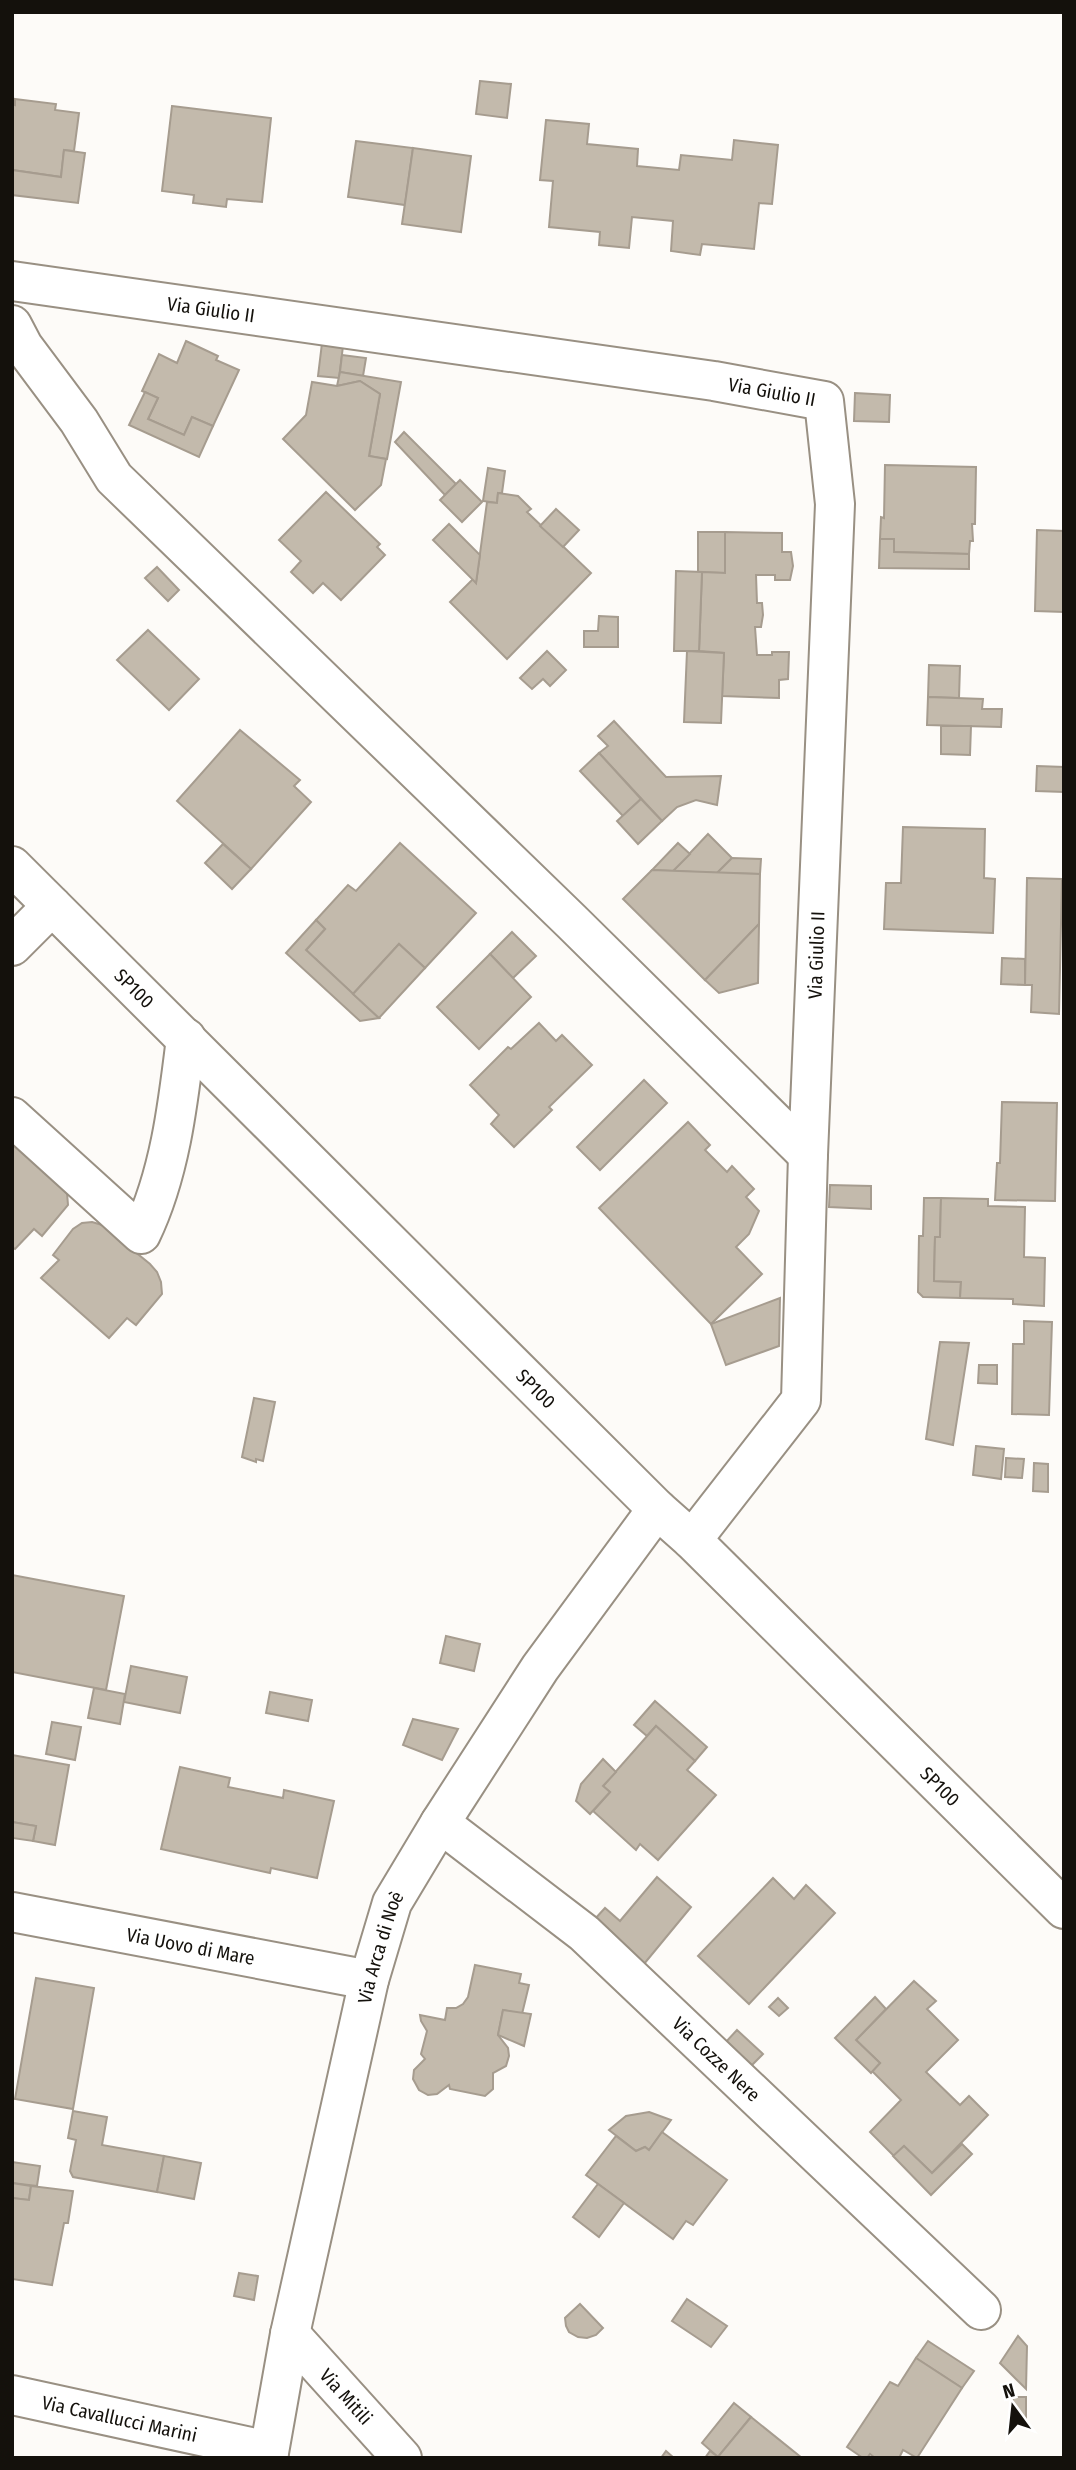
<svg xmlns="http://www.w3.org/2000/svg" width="1076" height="2470" viewBox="0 0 1076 2470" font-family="'Fira Sans Condensed',sans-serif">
<rect width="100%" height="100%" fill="#fdfbf8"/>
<g fill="#c3baac" stroke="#a69c8f" stroke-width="2">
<polygon points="480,81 511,84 507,118 476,114"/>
<polygon points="15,99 56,104 55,110 79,113 74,151 64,150 61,177 12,170 12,104 15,105"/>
<polygon points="172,106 271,118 262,202 227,199 226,207 193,203 194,195 162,191"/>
<polygon points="546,120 589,124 587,144 638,149 637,166 679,170 681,155 732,160 734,140 778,145 772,204 759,203 754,249 702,244 700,255 671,251 673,221 632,217 629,248 599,245 600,232 549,227 553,181 540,180"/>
<polygon points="356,141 413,148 405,205 348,197"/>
<polygon points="413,148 471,156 461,232 402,224"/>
<polygon points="64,150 85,153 78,203 12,195 12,170 61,177"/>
<polygon points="323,335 344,338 339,378 318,376"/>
<polygon points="186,341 218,356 216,360 239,370 213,426 192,417 184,435 148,419 158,398 142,391 159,354 177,363"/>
<polygon points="342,355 366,358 363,376 340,372"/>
<polygon points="340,372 401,382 387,459 369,456 380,394 360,381 337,386"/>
<polygon points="360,381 380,394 369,456 386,459 381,485 355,510 283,439 306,415 312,382 337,386"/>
<polygon points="145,392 158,398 148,419 184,435 192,417 213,426 199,457 129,425"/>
<polygon points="855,393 890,395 889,422 854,421"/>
<polygon points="404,432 456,484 445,495 395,442"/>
<polygon points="885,465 976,467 975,524 972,524 973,541 970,541 969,554 894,552 894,539 880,539 881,517 884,518"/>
<polygon points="488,468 505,471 502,493 498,493 497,503 483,501"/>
<polygon points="460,480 482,502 462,522 440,500"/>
<polygon points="326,492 380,544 377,547 385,555 341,600 323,583 313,593 291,572 301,561 279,540"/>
<polygon points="498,493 518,496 531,509 527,512 591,573 507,659 450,602 473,579 476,583 487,502 497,503"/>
<polygon points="556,509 579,530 563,547 540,526"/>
<polygon points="449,524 480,555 476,583 433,540"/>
<polygon points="1037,530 1064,531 1064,612 1035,611"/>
<polygon points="698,532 725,532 725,573 698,572"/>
<polygon points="725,532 782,533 782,552 791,552 793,566 790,580 775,580 775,575 756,575 757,603 762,603 763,615 761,627 755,627 757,655 772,655 772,652 789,652 788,679 779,680 779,698 722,696 724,653 699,651 702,572 725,573"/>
<polygon points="880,539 894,539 894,552 969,554 969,569 879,568"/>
<polygon points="157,567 179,590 168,601 145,578"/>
<polygon points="676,571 702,572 699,651 674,651"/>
<polygon points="599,616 618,617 618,647 584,647 584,631 598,631"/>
<polygon points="148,630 199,679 169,710 117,660"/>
<polygon points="547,651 566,670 550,686 543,679 532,689 520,678"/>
<polygon points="687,651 724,653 721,723 684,722"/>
<polygon points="929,665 960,666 959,698 928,697"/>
<polygon points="928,697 983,699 982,709 1002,709 1001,727 927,725"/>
<polygon points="614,721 666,777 721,776 717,805 696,800 677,807 662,821 599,753 608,746 598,736"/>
<polygon points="941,726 971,726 970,755 941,754"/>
<polygon points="240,730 300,780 294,786 311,802 251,869 177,801"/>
<polygon points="599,753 641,799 623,816 580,771"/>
<polygon points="1037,766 1064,767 1064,792 1036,791"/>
<polygon points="641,799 662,821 638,844 617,821"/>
<polygon points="903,827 985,829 984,878 995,879 993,933 884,929 886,883 901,883"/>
<polygon points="708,834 732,858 717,873 673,871"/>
<polygon points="400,843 476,913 425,968 399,944 353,994 306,950 325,929 316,920 348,885 356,891"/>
<polygon points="678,843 690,854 673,871 652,870"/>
<polygon points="223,844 251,869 232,889 205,863"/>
<polygon points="732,858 761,859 760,874 717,873"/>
<polygon points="652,870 760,874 759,924 705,980 623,899"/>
<polygon points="1027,878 1062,879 1059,1014 1031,1012 1032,985 1025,985"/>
<polygon points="316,920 325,929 306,950 379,1018 360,1021 286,953"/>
<polygon points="759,924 758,983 719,993 705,980"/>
<polygon points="512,932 536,956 513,978 490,954"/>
<polygon points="399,944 425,968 379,1018 353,994"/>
<polygon points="490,954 531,997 479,1049 437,1007"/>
<polygon points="1002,958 1025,959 1025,985 1001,984"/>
<polygon points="539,1023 556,1041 562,1035 592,1065 549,1107 552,1110 514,1147 491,1124 499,1115 470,1085 508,1047 511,1049"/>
<polygon points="644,1080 667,1103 600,1170 577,1147"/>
<polygon points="1002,1102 1057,1103 1055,1201 995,1200 997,1163 1000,1163"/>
<polygon points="688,1122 710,1145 705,1150 727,1172 732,1166 754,1189 746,1197 759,1211 749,1234 736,1247 762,1274 711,1324 599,1208"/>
<polygon points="12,1139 67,1193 68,1205 42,1236 34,1229 15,1249 12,1247"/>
<polygon points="830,1185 871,1186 871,1209 829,1207"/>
<polygon points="924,1198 941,1198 940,1237 935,1237 934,1281 961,1282 960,1298 923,1297 918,1292 919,1236 923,1236"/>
<polygon points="941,1198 988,1199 988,1206 1025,1207 1024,1257 1045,1258 1044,1306 1013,1304 1013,1299 960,1298 961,1282 934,1281 935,1237 940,1237"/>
<polygon points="92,1222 102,1225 150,1264 157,1272 161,1282 162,1294 136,1325 127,1318 109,1338 41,1278 59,1260 53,1255 73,1229 82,1223"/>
<polygon points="780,1298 779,1346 726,1365 711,1324"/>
<polygon points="1024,1321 1052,1322 1049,1415 1012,1414 1013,1344 1024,1344"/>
<polygon points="940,1342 969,1343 953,1445 926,1439"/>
<polygon points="979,1365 997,1365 997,1384 978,1383"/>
<polygon points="254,1398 275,1402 263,1461 256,1459 256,1462 242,1457"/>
<polygon points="976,1446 1004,1449 1001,1479 973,1475"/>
<polygon points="1006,1458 1024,1459 1022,1478 1005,1477"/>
<polygon points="1034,1463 1048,1464 1048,1492 1033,1491"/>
<polygon points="12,1575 124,1596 106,1690 12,1672"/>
<polygon points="446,1636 480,1644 474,1671 440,1663"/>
<polygon points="131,1666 187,1677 180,1713 124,1702"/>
<polygon points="94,1688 125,1694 120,1724 88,1718"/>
<polygon points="270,1692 312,1700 308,1721 266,1713"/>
<polygon points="655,1701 707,1747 695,1761 656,1726 647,1736 634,1725"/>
<polygon points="413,1719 458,1729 442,1760 403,1745"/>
<polygon points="52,1722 81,1727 75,1760 46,1754"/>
<polygon points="656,1726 695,1761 687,1770 716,1795 658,1860 640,1844 636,1850 593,1811 610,1792 603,1786"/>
<polygon points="12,1755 69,1765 55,1845 33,1841 36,1826 12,1822"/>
<polygon points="603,1759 616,1772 603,1786 610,1792 590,1814 576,1801 581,1784"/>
<polygon points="180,1767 230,1778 228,1787 283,1798 284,1790 334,1801 317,1878 271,1868 270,1873 161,1849"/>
<polygon points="12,1822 36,1826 33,1841 12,1838"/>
<polygon points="657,1877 691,1907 644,1964 594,1920 605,1908 620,1921"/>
<polygon points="773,1878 794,1899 806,1885 835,1913 749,2004 698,1956"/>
<polygon points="475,1965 521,1974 519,1983 529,1985 522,2014 503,2010 498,2035 508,2048 509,2056 506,2066 493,2073 493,2089 485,2096 450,2089 449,2085 437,2094 428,2095 419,2090 413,2079 414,2070 425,2059 421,2054 427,2031 421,2021 420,2015 445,2020 447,2008 456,2008 463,2004 468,1997"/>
<polygon points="36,1978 94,1988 73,2109 15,2099"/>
<polygon points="914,1981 936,2001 927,2009 958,2040 926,2072 960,2105 969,2096 988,2115 932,2173 904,2146 894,2156 870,2132 901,2100 872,2071 880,2063 856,2040"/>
<polygon points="875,1997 886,2009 856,2040 880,2063 871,2073 835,2038"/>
<polygon points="778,1998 788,2008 779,2016 769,2007"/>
<polygon points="503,2010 531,2014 524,2046 498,2035"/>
<polygon points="737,2030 763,2054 749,2068 724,2044"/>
<polygon points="73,2111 107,2117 102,2145 164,2156 157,2192 73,2177 70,2171 76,2140 68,2138"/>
<polygon points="649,2112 671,2120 649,2150 645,2147 636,2151 609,2130 626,2116"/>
<polygon points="662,2132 727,2180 693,2225 686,2221 673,2239 586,2175 616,2136 636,2151 645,2147 649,2150"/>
<polygon points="962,2144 972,2154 931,2195 893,2156 904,2146 932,2173"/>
<polygon points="164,2156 201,2163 194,2199 157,2192"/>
<polygon points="12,2162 40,2166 37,2186 12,2183"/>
<polygon points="12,2183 31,2186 29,2200 12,2198"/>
<polygon points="598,2184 624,2203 599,2237 573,2217"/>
<polygon points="31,2186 73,2191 68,2223 64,2223 52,2285 12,2279 12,2198 29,2200"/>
<polygon points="239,2273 258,2276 254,2300 234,2296"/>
<polygon points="687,2299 727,2326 711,2347 672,2321"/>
<polygon points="580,2304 603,2328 596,2335 587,2338 578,2337 569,2332 566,2326 565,2318"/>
<polygon points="1018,2336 1027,2346 1026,2389 1000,2363"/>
<polygon points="928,2341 974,2371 962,2388 916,2358"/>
<polygon points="916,2358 962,2388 917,2458 903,2450 899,2458 875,2458 870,2454 867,2458 863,2458 847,2447 890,2382 898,2386"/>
<rect x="1013" y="2397" width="13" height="22"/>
<polygon points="734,2403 751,2417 718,2457 702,2443"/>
<polygon points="751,2417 802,2458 705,2458 710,2451 718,2457"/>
<polygon points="666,2451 674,2458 661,2458"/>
</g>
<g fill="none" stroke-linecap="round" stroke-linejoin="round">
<g stroke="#999083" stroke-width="42">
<g id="minor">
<path id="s1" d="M 12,281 L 714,381 L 824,401 L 835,504 L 808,1155 L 801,1400 L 692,1540"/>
<polyline points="12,325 23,346 79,421 114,478 571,921 808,1155"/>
<polyline points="12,946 52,906"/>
<path d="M 12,1117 L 141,1234 C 170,1174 178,1104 186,1038"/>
<path id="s2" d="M 440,1823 L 584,1933 L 981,2310"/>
<path id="s3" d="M 12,1912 L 369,1980"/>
<path id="s4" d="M 290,2334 L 402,2458"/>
<path id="s5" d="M 12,2395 L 269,2451"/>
<path id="s6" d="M 268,2458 L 290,2334 L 369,1980 L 392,1903 L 440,1823 L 540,1668 L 657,1509"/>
</g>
</g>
<g stroke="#999083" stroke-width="42">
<g id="major">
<path id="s7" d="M 12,866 L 657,1509 L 692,1540 L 1064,1909"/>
</g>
</g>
<use href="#minor" stroke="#fff" stroke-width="38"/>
<use href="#major" stroke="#fff" stroke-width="38"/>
</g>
<g text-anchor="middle" stroke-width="5" stroke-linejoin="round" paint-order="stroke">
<g font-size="19" fill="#14110c" stroke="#fff">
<text dy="7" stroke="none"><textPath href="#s1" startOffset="201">Via Giulio II</textPath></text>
<text dy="7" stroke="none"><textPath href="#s1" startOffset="768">Via Giulio II</textPath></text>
<text transform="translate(816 955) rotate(-88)" y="7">Via Giulio II</text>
<text dy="7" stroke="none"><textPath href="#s7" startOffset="173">SP100</textPath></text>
<text dy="7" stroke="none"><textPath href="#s7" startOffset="740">SP100</textPath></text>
<text dy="7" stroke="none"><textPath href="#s7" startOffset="1307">SP100</textPath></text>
<text dy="7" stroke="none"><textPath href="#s3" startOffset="182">Via Uovo di Mare</textPath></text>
<text dy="7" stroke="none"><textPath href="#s6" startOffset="523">Via Arca di Noè</textPath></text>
<text dy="7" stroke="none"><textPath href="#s2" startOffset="364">Via Cozze Nere</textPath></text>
<text dy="7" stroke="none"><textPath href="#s4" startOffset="84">Via Mitili</textPath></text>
<text dy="7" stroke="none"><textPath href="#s5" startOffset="110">Via Cavallucci Marini</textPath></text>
</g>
</g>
<rect width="1076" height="2470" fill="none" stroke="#14110c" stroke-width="28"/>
<g transform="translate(1013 2407) rotate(345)" stroke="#ffffff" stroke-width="5" paint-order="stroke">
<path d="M0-5L12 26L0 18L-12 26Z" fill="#14110c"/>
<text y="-10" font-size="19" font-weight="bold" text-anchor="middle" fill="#14110c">N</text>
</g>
</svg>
